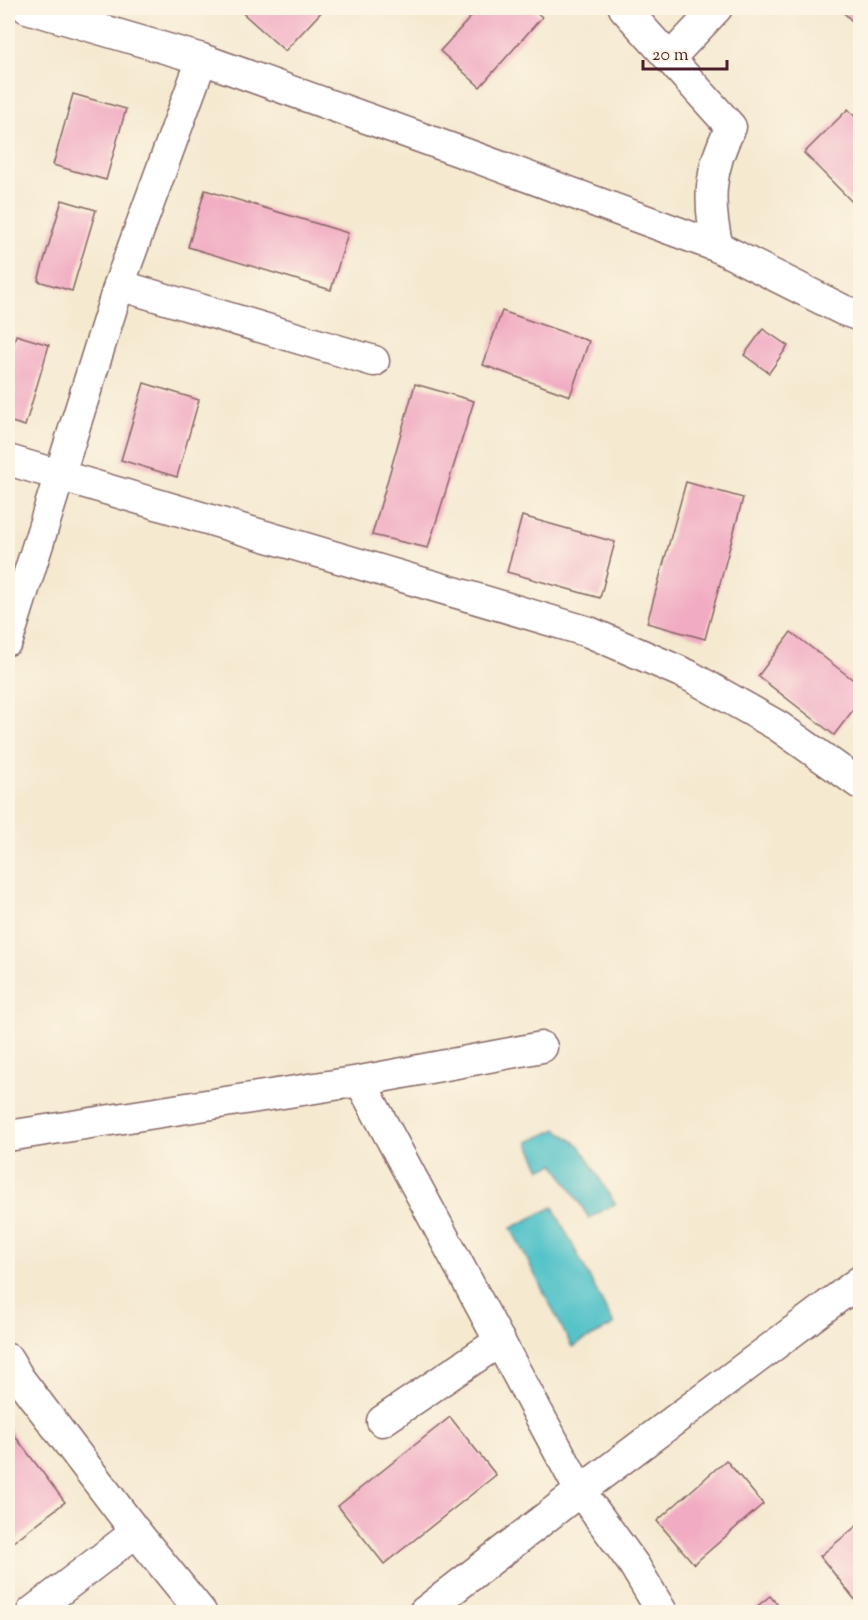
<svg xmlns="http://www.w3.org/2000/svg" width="868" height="1620" viewBox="0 0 868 1620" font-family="'Sorts Mill Goudy',serif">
<rect width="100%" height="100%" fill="#fcf5e5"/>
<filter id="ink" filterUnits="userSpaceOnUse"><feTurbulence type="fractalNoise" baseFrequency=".0167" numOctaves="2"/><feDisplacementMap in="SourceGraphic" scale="12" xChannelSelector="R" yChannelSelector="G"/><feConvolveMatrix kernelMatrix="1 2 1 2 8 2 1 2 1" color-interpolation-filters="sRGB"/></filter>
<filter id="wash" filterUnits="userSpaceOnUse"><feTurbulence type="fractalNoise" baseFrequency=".008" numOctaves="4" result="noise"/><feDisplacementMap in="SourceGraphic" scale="24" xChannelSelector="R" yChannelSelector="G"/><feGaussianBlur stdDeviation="1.35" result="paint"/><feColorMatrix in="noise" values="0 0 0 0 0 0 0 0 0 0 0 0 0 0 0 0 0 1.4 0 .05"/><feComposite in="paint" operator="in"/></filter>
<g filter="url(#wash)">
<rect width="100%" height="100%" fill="#f5e9d0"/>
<g fill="#55c3c9" stroke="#50717a" stroke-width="1.5">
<polygon points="557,1129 580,1146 615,1204 589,1218 555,1164 541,1169 528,1142"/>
<polygon points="553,1207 614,1325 572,1347 511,1228"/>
</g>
<g id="blocks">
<g fill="#f1abc2">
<polygon points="237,8 325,8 285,51"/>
<polygon points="479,8 531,8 542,17 480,87 440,51"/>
<polygon points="839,8 860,8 860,29"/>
<polygon points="73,94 126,109 106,180 53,165"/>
<polygon points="848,109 860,122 860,210 804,153"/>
<polygon points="205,190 348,233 331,290 188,247"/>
<polygon points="62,200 96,210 72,291 38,281"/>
<polygon points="502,311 589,341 570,396 483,365"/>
<polygon points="763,329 788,346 769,373 744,355"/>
<polygon points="16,335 49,345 25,426 8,421 8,364"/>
<polygon points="144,383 199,400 177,477 121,460"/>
<polygon points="415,384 474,401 428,548 372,535"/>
<polygon points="686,482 743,498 705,639 647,623"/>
<polygon points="522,516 615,542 600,598 507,572"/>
<polygon points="791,632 860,685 860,701 834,735 758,676"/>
<polygon points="450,1417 496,1475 384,1564 338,1506"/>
<polygon points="8,1427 65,1502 8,1546"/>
<polygon points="726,1460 763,1504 694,1564 657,1521"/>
<polygon points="860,1523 860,1606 820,1556"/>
<polygon points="770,1596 784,1612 750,1612"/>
</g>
</g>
</g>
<g filter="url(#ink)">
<use href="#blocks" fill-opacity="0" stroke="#866665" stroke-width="1.5"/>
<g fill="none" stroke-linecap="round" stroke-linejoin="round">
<g stroke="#866665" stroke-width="33">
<g id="minor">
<polyline points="27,8 202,59 461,152 718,247 843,310 860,316"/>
<path d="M 624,8 L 731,127 C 709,168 707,202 718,247"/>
<polyline points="670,58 717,8"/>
<polyline points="119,285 374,361"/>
<polyline points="8,460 589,632 688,675 778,726 860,784"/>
<polyline points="8,640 119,285 202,59"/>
<polyline points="360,1081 580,1491 634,1565 662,1612"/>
<polyline points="8,1136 360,1081 542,1047"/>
<polyline points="8,1359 19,1378 136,1532 201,1612"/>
<polyline points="382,1421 500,1341"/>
<polyline points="32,1612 136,1532"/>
<polyline points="424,1612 580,1491 860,1281"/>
</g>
</g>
<use href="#minor" stroke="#fff" stroke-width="30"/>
</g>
</g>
<rect width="868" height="1620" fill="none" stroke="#fcf5e5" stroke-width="30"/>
<path d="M643 60v9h84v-9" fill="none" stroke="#4a1f2b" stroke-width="3"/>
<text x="652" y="60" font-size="18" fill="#4a1f2b" stroke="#fcf5e5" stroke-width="4.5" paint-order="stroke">20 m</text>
</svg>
